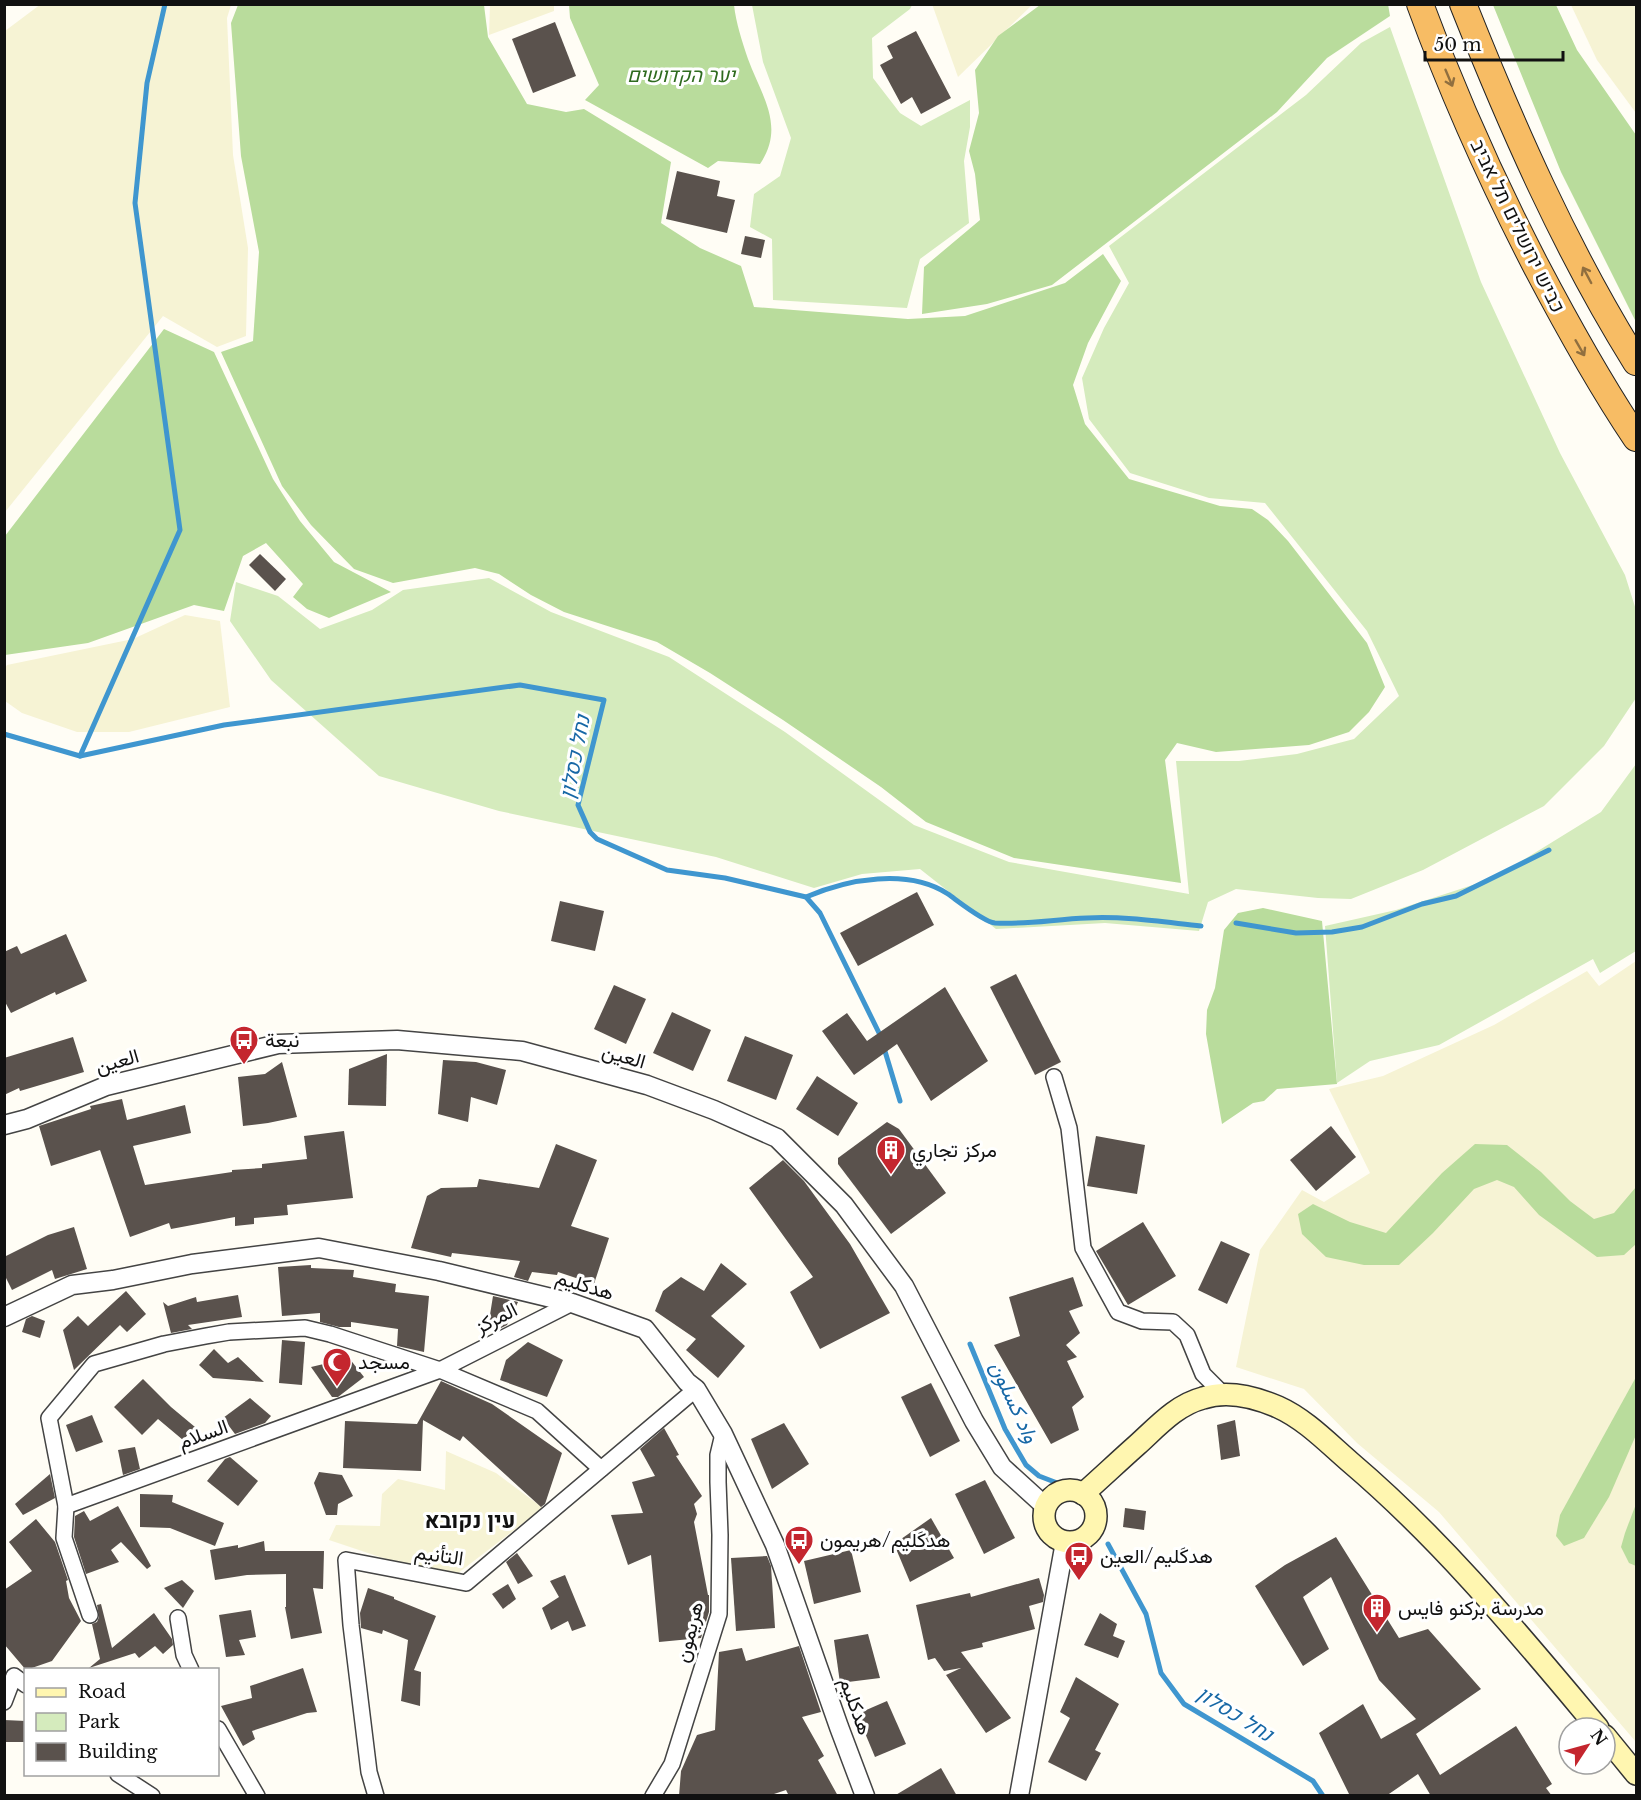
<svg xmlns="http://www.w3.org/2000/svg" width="1641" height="1800" viewBox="0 0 1641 1800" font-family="'Libre Baskerville',Vazirmatn,Heebo,serif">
<rect width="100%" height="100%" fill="#fffdf5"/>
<g fill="#f6f3d4">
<polygon points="41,4 231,5 227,18 233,155 248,248 246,336 217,347 163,316 5,512 5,31"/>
<polygon points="932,4 1032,5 958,77"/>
<polygon points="490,5 554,5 554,11 489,35"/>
<polygon points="1571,5 1636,5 1636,113 1597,60"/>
<polygon points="185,615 220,621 230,707 129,732 77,732 22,713 5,701 5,668 7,665 133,639"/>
<polygon points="1636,961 1636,1742 1439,1512 1357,1443 1304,1389 1236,1367 1260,1250 1302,1190 1324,1202 1370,1173 1329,1089 1383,1076 1494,1025 1587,971 1599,986"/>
<polygon points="446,1451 496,1473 543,1508 449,1580 329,1540 336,1525 380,1526 382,1494 398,1479 445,1490"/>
</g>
<g fill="#d5ebbd">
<polygon points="752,5 912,5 910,9 872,38 873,78 900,113 921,126 970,100 970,127 964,161 969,223 920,259 907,308 773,300 772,239 750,227 754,194 780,176 791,138 763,62"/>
<polygon points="1390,27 1481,282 1560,453 1625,575 1636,610 1636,698 1604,746 1544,806 1423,870 1351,899 1318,898 1236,889 1208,902 1199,931 1105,923 996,929 920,869 862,874 814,888 716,857 499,811 379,776 271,680 230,621 236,582 278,596 320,629 372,610 403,590 489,578 551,612 669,657 785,732 914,825 1009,862 1189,894 1176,761 1239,761 1297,754 1354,739 1399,696 1367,631 1265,503 1209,498 1130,473 1089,419 1082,378 1104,328 1129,283 1109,246 1306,95 1361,43"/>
<polygon points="1636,764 1636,951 1600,973 1593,959 1439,1045 1370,1061 1337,1083 1325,926 1396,910 1494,878 1601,812"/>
</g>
<g fill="#b9dc9c">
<polygon points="238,5 484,5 488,37 527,104 566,112 584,109 671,162 661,223 700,248 741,266 754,307 908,319 965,316 1065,283 1103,254 1121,281 1088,343 1073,385 1085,424 1129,479 1220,506 1252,509 1268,520 1288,541 1367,643 1385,687 1369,712 1349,732 1309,745 1216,752 1177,743 1165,760 1181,883 1014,858 926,822 881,787 783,720 710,673 657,642 564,612 531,595 499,574 475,568 393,583 354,569 311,525 282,486 221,352 253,341 259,252 241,156 231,23"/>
<path d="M 569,5 L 734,5 C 736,23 742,41 748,59 C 761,95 786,126 760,164 L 718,161 L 708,168 L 585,100 L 599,85 L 570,18 Z"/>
<polygon points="1040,5 1388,4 1390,16 1327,58 1277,112 1052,285 987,304 922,314 924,267 980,220 975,174 969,151 979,113 975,70 998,36"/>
<polygon points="1493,5 1556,5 1577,50 1636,135 1636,322 1561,172"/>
<polygon points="164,329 214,352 273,479 300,521 334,562 391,592 329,618 307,609 293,597 303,584 266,543 243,556 224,611 194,605 88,643 5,655 5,536"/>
<polygon points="1263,908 1322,921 1337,1084 1277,1089 1264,1101 1253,1103 1222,1124 1206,1034 1207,1010 1215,988 1224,930 1238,913"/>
<polygon points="1475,1144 1507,1145 1541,1172 1570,1201 1594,1219 1614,1213 1636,1187 1636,1244 1624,1255 1597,1257 1539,1215 1514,1187 1497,1180 1474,1189 1433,1233 1399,1265 1364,1265 1326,1257 1302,1234 1298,1214 1313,1204 1350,1222 1386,1233 1442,1173"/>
<polygon points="1636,1377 1636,1435 1609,1497 1584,1538 1564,1546 1556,1536 1560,1515"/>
<polygon points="1636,1504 1636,1566 1629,1563 1621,1547 1625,1533"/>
</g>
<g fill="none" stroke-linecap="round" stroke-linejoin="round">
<g stroke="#3f96cf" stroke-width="5">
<polyline points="4,734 80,756 224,725 520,685 604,700 578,805 590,832 597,839 667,870 725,878 806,897 820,913 882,1039"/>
<polyline points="80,756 180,530 135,203 147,83 165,4"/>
<path d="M 806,897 C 848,879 908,868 948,894 C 958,901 984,922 995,923 C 1025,925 1056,919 1087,918 C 1125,916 1163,922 1201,926"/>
<polyline points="1236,923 1296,933 1332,932 1362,927 1422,904 1456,896 1549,850"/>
<polyline points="884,1048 900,1101"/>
<polyline points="970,1344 1005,1429 1026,1465 1039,1476 1065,1486"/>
<polyline points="1108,1544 1146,1614 1161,1673 1184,1704 1313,1781 1323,1796"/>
</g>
</g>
<g fill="#5a524d">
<polygon points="555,22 576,76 533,93 512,39"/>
<polygon points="916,31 951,98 921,114 912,97 901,104 880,65 893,58 887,46"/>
<polygon points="677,171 720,181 717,196 735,200 727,233 666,219"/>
<polygon points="745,236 765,240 761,258 741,254"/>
<polygon points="260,554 286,579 275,591 249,565"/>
<polygon points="917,892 934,925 858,966 840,933"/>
<polygon points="560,901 604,911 595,951 551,941"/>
<polygon points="66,934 87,981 56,995 55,992 11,1013 4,1000 4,952 17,946 21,954"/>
<polygon points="1016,974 1061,1062 1035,1075 990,987"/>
<polygon points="614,985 646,999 626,1044 594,1029"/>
<polygon points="945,987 988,1061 931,1101 897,1044 854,1075 822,1031 847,1013 867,1041"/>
<polygon points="672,1012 711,1030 693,1071 653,1053"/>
<polygon points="745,1036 793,1055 776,1100 727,1081"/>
<polygon points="73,1037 84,1072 20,1091 19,1088 4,1095 4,1058"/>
<polygon points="387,1054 386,1106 348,1105 349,1069"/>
<polygon points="443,1060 476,1062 506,1070 497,1105 471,1097 468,1122 438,1114"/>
<polygon points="282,1062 297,1117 268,1123 243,1126 238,1077 265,1074"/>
<polygon points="817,1076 858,1103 838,1136 796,1109"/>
<polygon points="122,1099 127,1120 185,1105 191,1133 133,1146 145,1185 232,1172 232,1170 262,1168 262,1164 307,1159 304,1136 344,1131 353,1198 287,1205 288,1215 254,1218 254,1224 235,1226 235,1217 171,1229 169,1223 130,1237 100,1150 51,1166 39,1126 91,1109 90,1106"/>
<polygon points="887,1122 899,1129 946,1193 891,1234 838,1164 838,1158"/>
<polygon points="1331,1126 1356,1157 1316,1191 1290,1160"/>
<polygon points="1096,1136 1145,1145 1137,1194 1087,1186"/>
<polygon points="556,1144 597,1160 571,1226 609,1238 594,1284 558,1272 557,1275 532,1272 528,1281 514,1277 520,1261 452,1253 451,1257 411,1248 427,1196 441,1188 477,1187 479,1179 539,1188"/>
<polygon points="783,1160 804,1181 850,1244 890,1313 820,1349 790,1292 813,1277 749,1188"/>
<polygon points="1143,1222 1176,1276 1128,1305 1096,1251"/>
<polygon points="74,1227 87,1269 55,1279 52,1270 12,1290 4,1274 4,1257 48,1235"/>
<polygon points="1221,1241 1250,1254 1227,1304 1198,1290"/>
<polygon points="721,1263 747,1284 711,1316 745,1346 718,1378 686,1350 696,1339 655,1311 663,1291 681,1277 704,1291"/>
<polygon points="311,1265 311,1268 354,1270 353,1277 396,1284 395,1292 429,1296 424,1352 397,1346 398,1329 351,1322 351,1327 339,1327 320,1322 320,1313 282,1316 278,1267"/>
<polygon points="1073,1277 1083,1306 1069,1311 1080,1333 1066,1345 1077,1357 1067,1361 1084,1397 1072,1407 1079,1430 1051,1444 994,1345 1020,1336 1009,1297"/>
<polygon points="126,1291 146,1314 127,1332 120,1325 74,1370 63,1330 78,1316 88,1326"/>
<polygon points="238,1295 242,1317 188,1325 192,1329 171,1333 163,1302 168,1306 196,1297 197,1302"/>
<polygon points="493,1296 518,1302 507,1325 501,1328 494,1325 496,1319 489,1321"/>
<polygon points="32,1316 45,1321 40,1338 22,1332 26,1319"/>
<polygon points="282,1340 305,1342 302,1385 279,1383"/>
<polygon points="528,1342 563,1360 547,1397 500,1380 506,1360"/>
<polygon points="214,1349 228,1363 238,1357 264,1382 213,1378 199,1365"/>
<polygon points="349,1358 364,1377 338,1397 332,1397 311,1367"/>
<polygon points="143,1379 171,1407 195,1427 183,1440 158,1419 142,1435 114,1407"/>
<polygon points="441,1381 492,1404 562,1453 545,1504 541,1507 463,1436 460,1441 423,1420 421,1471 343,1468 345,1421 417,1424"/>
<polygon points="931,1383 960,1441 930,1457 901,1397"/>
<polygon points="250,1398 271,1416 265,1423 235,1434 223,1418"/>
<polygon points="92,1415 103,1442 76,1452 66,1425"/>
<polygon points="1235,1420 1240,1456 1221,1460 1217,1425"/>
<polygon points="784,1423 809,1464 772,1489 751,1439"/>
<polygon points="664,1428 679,1455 676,1456 702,1496 694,1504 697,1514 694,1522 708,1595 709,1595 709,1612 701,1638 659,1642 651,1555 628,1565 611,1515 643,1513 632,1482 655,1476 640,1449"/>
<polygon points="135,1447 140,1469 123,1475 118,1450"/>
<polygon points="230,1457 258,1481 238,1506 207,1481 225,1459"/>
<polygon points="319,1472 342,1475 353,1496 338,1504 337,1515 326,1515 314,1483"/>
<polygon points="50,1474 55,1498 23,1515 15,1504"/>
<polygon points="985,1480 1015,1538 984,1554 955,1494"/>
<polygon points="140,1494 173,1495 172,1502 224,1523 215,1546 170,1528 140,1527"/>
<polygon points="118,1506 151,1566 147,1569 121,1542 111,1550 119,1562 86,1574 74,1537 75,1516 84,1511 90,1521"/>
<polygon points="1125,1508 1146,1511 1144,1530 1123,1527"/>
<polygon points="931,1518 954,1558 910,1582 894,1544"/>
<polygon points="36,1519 55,1542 68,1580 66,1581 69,1598 81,1621 52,1661 26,1670 4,1644 4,1590 32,1571 9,1542"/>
<polygon points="1336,1537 1399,1638 1428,1629 1481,1689 1416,1734 1440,1775 1516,1726 1552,1784 1546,1788 1552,1796 1431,1796 1418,1774 1386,1796 1350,1796 1319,1733 1363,1704 1381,1739 1416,1719 1379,1680 1331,1577 1303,1597 1329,1649 1303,1666 1255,1586 1285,1565"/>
<polygon points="264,1541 265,1551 324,1551 323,1589 313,1588 322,1633 291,1639 285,1607 286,1607 286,1574 247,1575 215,1580 210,1550 238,1545 238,1548"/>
<polygon points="851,1550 861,1592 814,1604 804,1561"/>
<polygon points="517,1553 533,1576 518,1584 506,1562"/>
<polygon points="767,1556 771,1566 775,1628 736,1631 731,1558"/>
<polygon points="565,1575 586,1626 572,1631 568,1621 551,1630 542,1608 559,1597 550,1581"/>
<polygon points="1039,1578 1044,1595 1043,1602 1029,1606 1035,1629 982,1643 983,1647 961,1652 1011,1718 986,1733 946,1675 961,1668 944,1671 935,1658 928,1660 916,1605 970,1593 971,1597"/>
<polygon points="182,1580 194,1591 183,1608 164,1588"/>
<polygon points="508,1584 516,1599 503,1609 492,1594"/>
<polygon points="368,1588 394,1597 394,1599 436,1616 414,1670 421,1672 420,1706 401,1701 408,1640 383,1630 382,1634 361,1628 360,1613"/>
<polygon points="101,1604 112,1648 154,1613 172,1639 173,1645 163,1654 155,1646 139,1658 135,1653 89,1668 100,1659 92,1624 97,1622 99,1617 97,1605"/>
<polygon points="251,1610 256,1637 239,1640 245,1655 226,1657 219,1615"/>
<polygon points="1100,1613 1117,1624 1113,1636 1125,1641 1118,1658 1084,1645"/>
<polygon points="868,1634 880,1678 840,1683 834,1640"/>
<polygon points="799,1646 821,1712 802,1717 824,1756 818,1760 838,1796 789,1796 786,1790 768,1796 679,1796 681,1771 697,1735 715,1730 719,1652 742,1648 746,1661"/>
<polygon points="303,1668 317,1712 307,1713 252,1731 255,1739 243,1746 221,1706 252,1698 250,1686"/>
<polygon points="1076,1677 1119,1704 1095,1750 1101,1753 1086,1781 1048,1762 1070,1718 1060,1712"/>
<polygon points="887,1701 906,1744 875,1757 857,1714"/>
<polygon points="4,1720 26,1721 26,1742 4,1742"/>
<polygon points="941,1768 957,1796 894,1796"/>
</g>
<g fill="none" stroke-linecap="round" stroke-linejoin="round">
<g stroke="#444" stroke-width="18">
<g id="minor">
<polyline points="1054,1077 1069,1128 1083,1248 1118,1312 1142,1321 1173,1322 1187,1335 1203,1374 1224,1395"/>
<polyline points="572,1303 440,1370 66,1506 49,1418 94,1364 164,1344 206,1336 229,1332 305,1328 330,1334 440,1370 537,1411 601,1469"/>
<polyline points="66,1506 64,1538 90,1615"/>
<polyline points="178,1618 184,1655 191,1670"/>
<polyline points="4,1702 14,1676 26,1685"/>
<polyline points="218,1729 257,1796"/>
<polyline points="118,1774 152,1796"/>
<polyline points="376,1796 369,1772 351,1625 346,1560 466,1583 696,1389"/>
<polyline points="653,1796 672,1764 719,1614 720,1535 718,1482 718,1455 723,1434"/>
</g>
</g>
<g stroke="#444" stroke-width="21">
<g id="tertiary">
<polyline points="4,1125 27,1119 106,1086 278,1044 397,1040 522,1051 647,1085 714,1110 777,1138 844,1205 904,1286 974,1421 1002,1467 1046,1507"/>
<polyline points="4,1317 72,1285 113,1280 192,1264 319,1248 439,1271 572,1303 645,1329 687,1382 696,1389 723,1434 775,1545 839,1727 865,1796"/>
<polyline points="1019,1796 1065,1542"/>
</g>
</g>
<g stroke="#333" stroke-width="24">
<g id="secondary">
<circle cx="1070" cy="1516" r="26"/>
<path d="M 1083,1494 C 1101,1478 1119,1461 1137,1445 C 1157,1427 1176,1405 1203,1398 C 1227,1390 1255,1397 1278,1407 C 1305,1419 1328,1443 1350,1462 C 1444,1542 1519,1634 1598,1728"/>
<polyline points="1605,1736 1636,1774"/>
</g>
</g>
<g stroke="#222" stroke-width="28">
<g id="trunk">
<path d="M 1420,4 C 1453,94 1492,181 1536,266 C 1567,325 1599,383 1636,438"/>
<path d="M 1463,4 C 1512,127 1566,250 1636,362"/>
</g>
</g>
<use href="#minor" stroke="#fff" stroke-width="15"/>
<use href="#tertiary" stroke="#fff" stroke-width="18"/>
<use href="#secondary" stroke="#fff6b0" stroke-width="21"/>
<use href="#trunk" stroke="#f7bc64" stroke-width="26"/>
</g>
<defs><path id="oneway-shaft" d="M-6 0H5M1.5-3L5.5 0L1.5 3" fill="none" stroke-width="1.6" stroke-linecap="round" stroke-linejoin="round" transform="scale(1.5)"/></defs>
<g stroke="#906f3f">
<use href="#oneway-shaft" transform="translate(1449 78) rotate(67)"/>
<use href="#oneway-shaft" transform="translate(1587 275) rotate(-118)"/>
<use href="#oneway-shaft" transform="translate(1580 348) rotate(60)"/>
</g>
<defs>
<g id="bus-pin" transform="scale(1.5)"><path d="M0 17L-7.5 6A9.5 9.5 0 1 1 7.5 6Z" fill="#c4262e" stroke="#fff"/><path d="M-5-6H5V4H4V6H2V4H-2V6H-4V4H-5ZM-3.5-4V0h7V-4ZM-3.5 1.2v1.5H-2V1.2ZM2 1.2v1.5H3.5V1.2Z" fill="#fff"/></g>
<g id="building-pin" transform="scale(1.5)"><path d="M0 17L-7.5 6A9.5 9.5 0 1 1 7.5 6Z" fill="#c4262e" stroke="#fff"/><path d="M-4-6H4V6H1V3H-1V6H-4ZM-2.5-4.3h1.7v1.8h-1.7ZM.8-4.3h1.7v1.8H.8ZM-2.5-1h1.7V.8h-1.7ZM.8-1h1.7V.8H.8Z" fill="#fff"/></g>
<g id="mosque-pin" transform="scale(1.5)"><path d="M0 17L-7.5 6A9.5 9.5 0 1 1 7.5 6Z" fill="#c4262e" stroke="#fff"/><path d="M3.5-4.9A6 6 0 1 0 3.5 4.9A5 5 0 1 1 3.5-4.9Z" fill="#fff"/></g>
</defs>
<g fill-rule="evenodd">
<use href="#bus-pin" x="244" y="1040"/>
<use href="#building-pin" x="891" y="1150"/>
<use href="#mosque-pin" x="337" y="1362"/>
<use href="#bus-pin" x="799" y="1540"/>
<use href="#bus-pin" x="1079" y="1556"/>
<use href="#building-pin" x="1377" y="1608"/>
</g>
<g text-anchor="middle" stroke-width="6" stroke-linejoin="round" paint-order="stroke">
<g font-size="20" font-style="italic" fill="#2f6b1f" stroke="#fff">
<text x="681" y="82">יער הקדושים</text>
</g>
<g font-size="20" fill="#111" stroke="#fff">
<text transform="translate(1518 226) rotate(64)" y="7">כביש ירושלים תל אביב</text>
<text transform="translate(624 1056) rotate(16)" y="7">العين</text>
<text transform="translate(117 1061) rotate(-16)" y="7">العين</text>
<text transform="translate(585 1285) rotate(17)" y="7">هدكليم</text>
<text transform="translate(496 1318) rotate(-27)" y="7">المركز</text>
<text transform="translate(203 1434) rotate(-20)" y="7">السلام</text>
<text transform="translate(439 1555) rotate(8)" y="7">التأنيم</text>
<text transform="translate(689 1632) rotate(-76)" y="7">هريمون</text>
<text transform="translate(856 1706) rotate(70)" y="7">هدكليم</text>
</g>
<g font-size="20" fill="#111" stroke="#fff" text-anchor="start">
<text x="265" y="1047">نبعة</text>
<text x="912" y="1157">مركز تجاري</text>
<text x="358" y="1369">مسجد</text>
<text x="820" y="1547">هدكَليم/هريمون</text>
<text x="1100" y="1563">هدكَليم/العين</text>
<text x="1398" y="1615">مدرسة بركنو فايس</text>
</g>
<g font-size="21" font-style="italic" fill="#1768a6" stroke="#fff">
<text transform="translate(575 757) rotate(-79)" y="7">נחל כסלון</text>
<text transform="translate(1014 1402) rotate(65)" y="7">واد كسلون</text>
<text transform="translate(1235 1714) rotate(32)" y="7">נחל כסלון</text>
</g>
<g font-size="22" font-weight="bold" fill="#111" stroke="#fff">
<text x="470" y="1528">עין נקובא</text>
</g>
</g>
<rect width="1641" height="1800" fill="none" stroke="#111111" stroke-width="12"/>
<rect x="24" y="1668" width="195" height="108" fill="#ffffff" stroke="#a0a0a0" stroke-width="1.5"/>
<rect x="36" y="1688" width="30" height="9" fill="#fff6b0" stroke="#a0a0a0" stroke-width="1.5"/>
<text x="78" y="1698" font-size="18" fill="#111111">Road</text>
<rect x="36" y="1713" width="30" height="18" fill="#d5ebbd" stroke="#a0a0a0" stroke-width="1.5"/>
<text x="78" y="1728" font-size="18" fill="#111111">Park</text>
<rect x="36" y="1743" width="30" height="18" fill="#5a524d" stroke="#a0a0a0" stroke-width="1.5"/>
<text x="78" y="1758" font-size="18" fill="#111111">Building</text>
<g transform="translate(1587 1746) rotate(54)"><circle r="28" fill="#ffffff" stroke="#a0a0a0" stroke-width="1.5"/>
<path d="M0-4.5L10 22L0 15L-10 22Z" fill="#c4262e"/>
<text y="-9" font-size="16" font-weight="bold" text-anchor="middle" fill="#111111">N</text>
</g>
<path d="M1425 51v9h138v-9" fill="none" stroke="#111111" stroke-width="3"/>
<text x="1434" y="51" font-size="18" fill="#111111" stroke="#ffffff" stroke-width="4.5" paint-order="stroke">50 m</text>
</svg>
